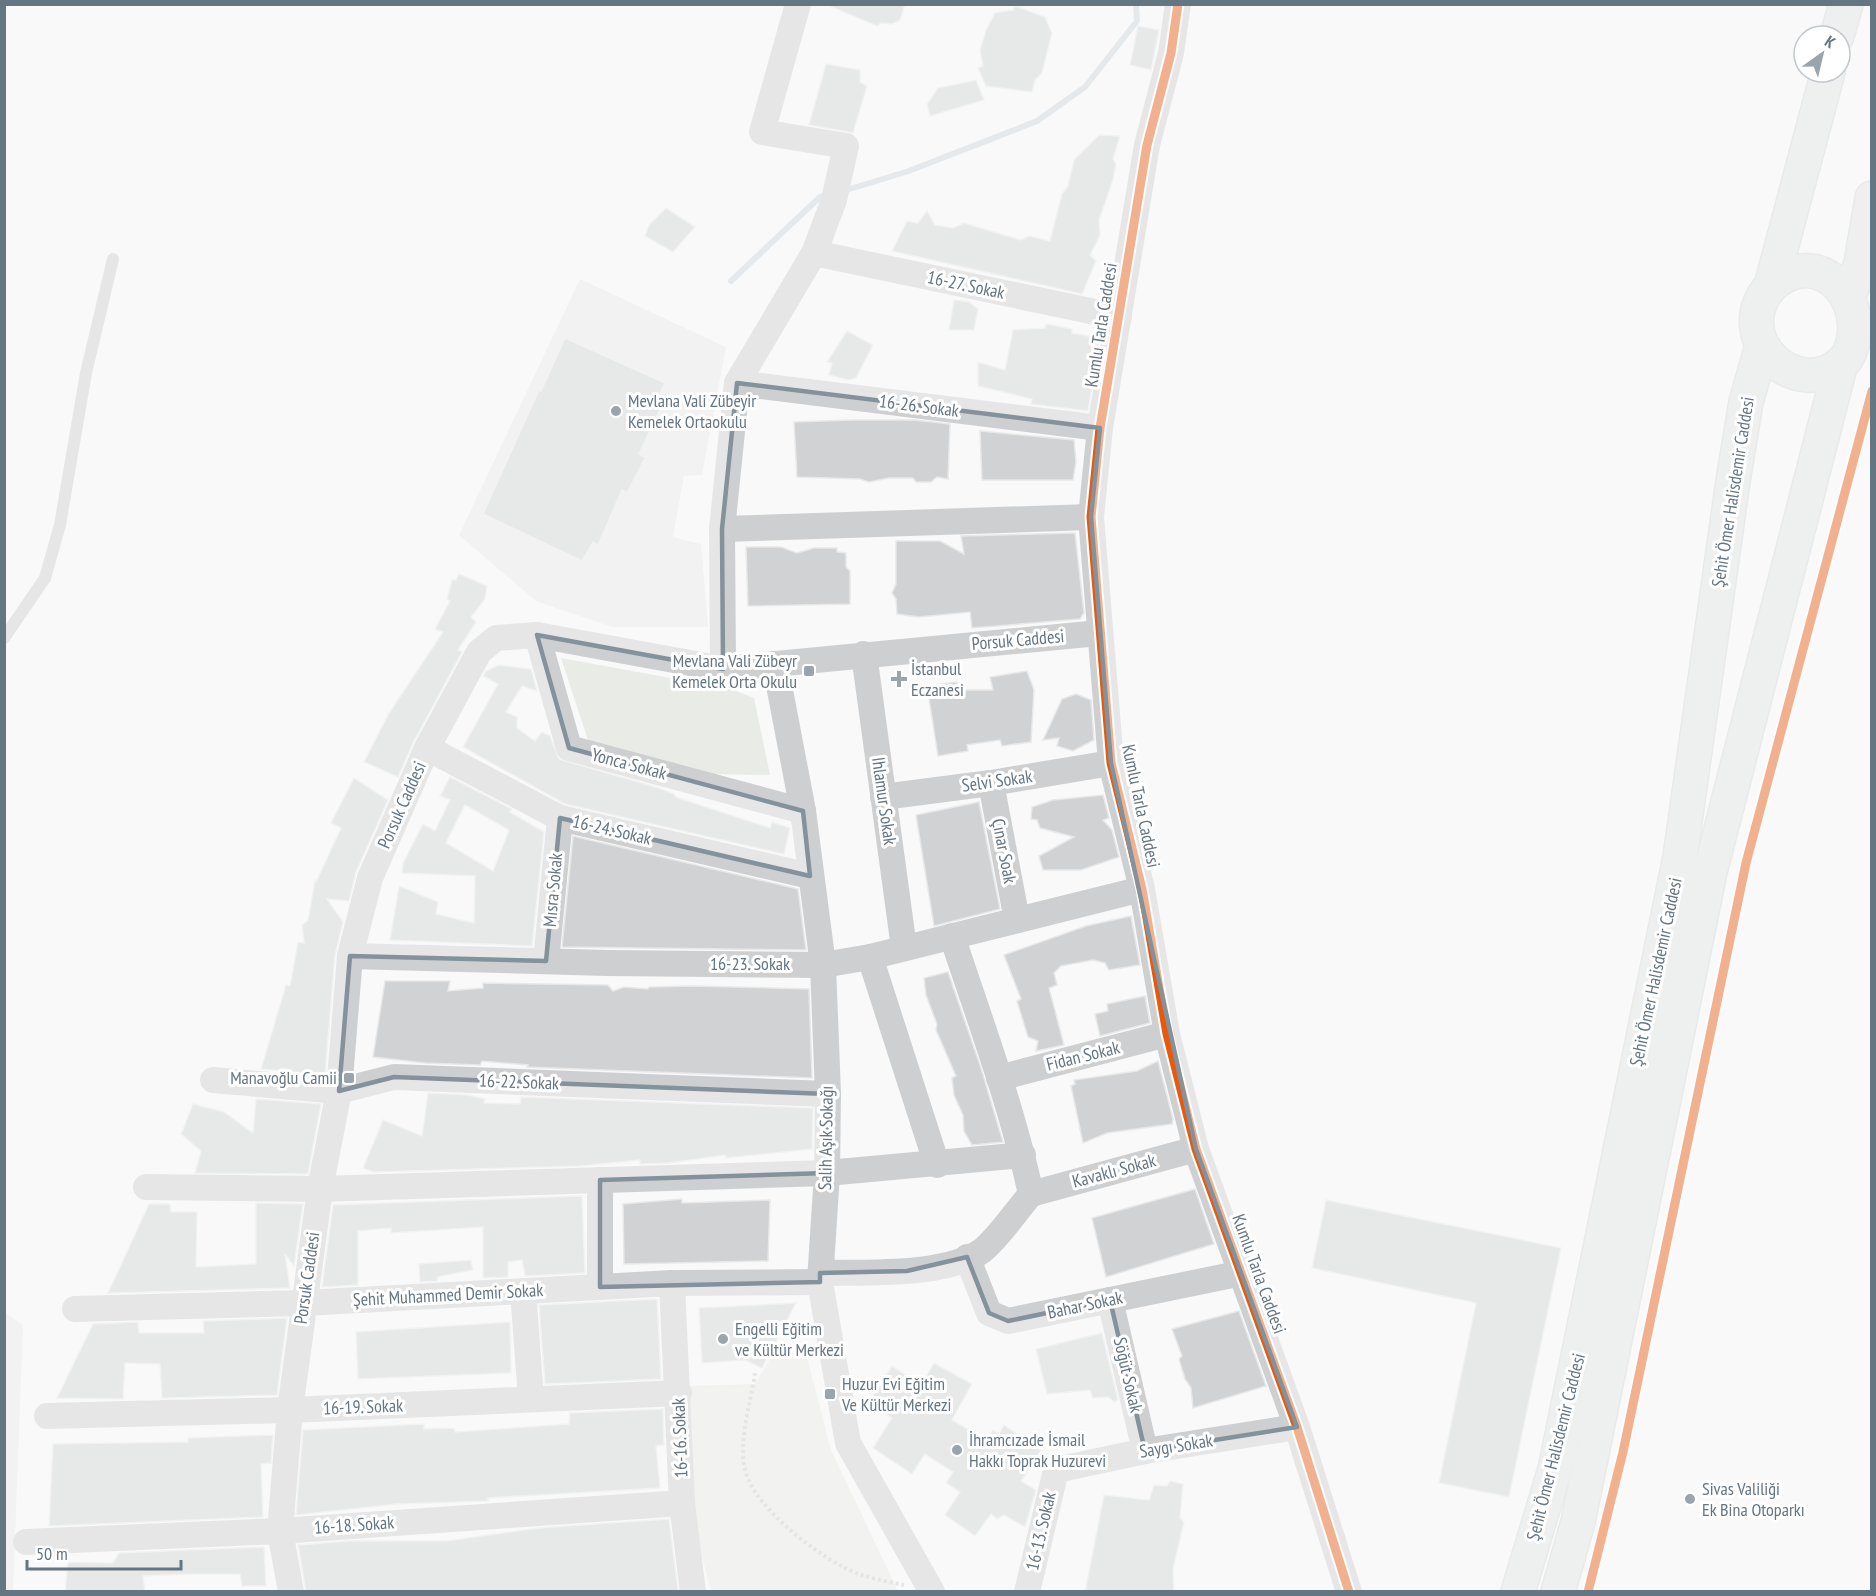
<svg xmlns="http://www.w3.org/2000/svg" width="1876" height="1596" viewBox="0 0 1876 1596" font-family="'PT Sans Narrow',sans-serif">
<rect width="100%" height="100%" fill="#f9f9f9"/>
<g fill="#e8e9e9">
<polygon points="580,279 726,347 702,475 684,476 673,537 701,544 708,627 612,627 536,601 459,535"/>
<polygon points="4,1312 23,1325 13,1592 4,1591"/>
</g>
<g fill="#e8ebe6">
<polygon points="561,658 731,689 754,698 770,775 710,774 589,743"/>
<polygon points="804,1345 831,1450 898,1591 711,1591 693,1523 684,1386 755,1384 777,1347"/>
</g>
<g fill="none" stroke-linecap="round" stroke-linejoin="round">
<g stroke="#ced6d9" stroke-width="6">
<polyline points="843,191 909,171 1037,121 1085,87 1137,21 1136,4"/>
<polyline points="731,281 820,197 828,195"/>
</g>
</g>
<g fill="#d0d2d3" stroke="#e8e8e8" stroke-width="1.5" fill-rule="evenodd">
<polygon points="825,4 905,4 900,20 892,24 881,23 877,26"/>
<polygon points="1015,6 1045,17 1052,33 1042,73 1035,80 1032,92 986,86 978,68 983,66 980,50 986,30 995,13 1013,10"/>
<polygon points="1138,26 1159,30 1151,70 1130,65"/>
<polygon points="826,64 860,70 860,82 867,86 853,133 809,125"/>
<polygon points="976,80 984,100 930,116 927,104 938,88"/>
<polygon points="1099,135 1120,136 1113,159 1116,164 1113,180 1099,220 1100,235 1090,255 1096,261 1082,294 892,251 907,221 918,223 927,211 935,225 953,228 964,223 1021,240 1029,236 1050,241 1062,194 1068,186 1074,160"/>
<polygon points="666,208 695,227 673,252 645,236 649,225"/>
<polygon points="954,300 969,302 978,309 974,330 949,330"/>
<polygon points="1046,324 1072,329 1072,333 1100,338 1088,411 1031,404 1032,399 978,386 978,362 1005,370 1013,330 1045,328"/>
<polygon points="847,331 873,345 856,378 848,380 829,375 832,363 827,362"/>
<polygon points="565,338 665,383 657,400 663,403 639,454 645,458 627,493 622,490 598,545 593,542 582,561 483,514 539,390 541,391"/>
<polygon points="852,420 914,420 950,424 948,479 937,477 931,482 916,482 913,478 889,478 869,482 860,479 797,477 794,422"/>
<polygon points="980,431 1074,440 1076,462 1073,480 982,480"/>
<polygon points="1075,533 1084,613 1080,619 972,628 970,612 919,617 897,614 896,599 892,593 896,584 896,541 940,541 964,554 961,536"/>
<polygon points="746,547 781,547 797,553 814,548 837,548 837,552 846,553 846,567 850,571 850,604 748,606"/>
<polygon points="459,574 487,586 485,599 471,617 476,622 458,650 462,652 414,741 398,777 364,762 388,715 443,632 435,629 450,601 447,599 452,580 456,580"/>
<polygon points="499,665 531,669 537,691 522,686 506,712 517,717 517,728 535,741 542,732 550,736 559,759 659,788 674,794 676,797 770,828 772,822 790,828 784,854 565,804 463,747 498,684 483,676 486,671"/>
<polygon points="1027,671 1034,690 1031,742 1002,746 1000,740 967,745 968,751 938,756 927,686 957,682 958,690 993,690 990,677"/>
<polygon points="1076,694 1091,700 1094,740 1073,751 1057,746 1059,738 1043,740 1062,699"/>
<path d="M 450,777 L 512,809 L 510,812 L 544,832 L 532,946 L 390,940 L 399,886 L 438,902 L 436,914 L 474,923 L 475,876 L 402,873 L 403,863 L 423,824 L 435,831 L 450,800 L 440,796 ZM 465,805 L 509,830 L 493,871 L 446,843 Z"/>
<polygon points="354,778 388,800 356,872 349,901 327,899 343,922 335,955 325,1075 261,1069 286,985 290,986 298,942 304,943 302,925 308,920 315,880 316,882 341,828 331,823"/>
<polygon points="1103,795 1109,818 1103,820 1112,830 1119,857 1081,870 1043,870 1039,856 1074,837 1040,828 1037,820 1031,819 1032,807 1053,800"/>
<polygon points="979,802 1000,909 934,926 916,815"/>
<polygon points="573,836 798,889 806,950 562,947"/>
<polygon points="1131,916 1140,965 1109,970 1105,963 1093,960 1061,966 1054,973 1057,985 1049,988 1064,1045 1036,1051 1038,1041 1028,1037 1017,1001 1021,999 1004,955 1086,926"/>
<polygon points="948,972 981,1068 1003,1142 972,1145 964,1131 963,1115 954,1095 952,1078 956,1076 936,1030 937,1024 926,995 924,978"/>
<polygon points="385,981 450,981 448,991 483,988 483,983 608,985 613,991 624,987 648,989 649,987 693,986 809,989 812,1078 527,1067 528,1065 482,1061 480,1065 425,1063 373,1057"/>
<polygon points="1145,996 1150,1023 1100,1036 1095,1014 1108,1011 1107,1004"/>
<polygon points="1158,1061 1173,1119 1172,1124 1107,1133 1083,1143 1071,1086 1075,1084 1074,1080 1137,1071"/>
<polygon points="428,1093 468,1095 485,1099 484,1103 520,1104 521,1097 813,1108 812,1149 726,1158 725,1155 669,1163 640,1164 640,1160 580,1166 373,1172 363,1168 383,1120 422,1136"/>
<polygon points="256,1099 321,1104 308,1174 195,1173 201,1151 181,1134 193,1104 224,1112 253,1133"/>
<polygon points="1195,1189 1214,1244 1106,1277 1092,1218"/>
<polygon points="582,1196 585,1273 525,1276 522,1260 508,1262 508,1277 483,1278 483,1227 391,1233 391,1228 358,1231 358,1285 322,1287 333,1205"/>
<polygon points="682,1199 682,1203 770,1200 768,1261 624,1264 623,1204"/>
<polygon points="1326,1200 1561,1248 1509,1497 1439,1483 1476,1303 1312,1268"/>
<polygon points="256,1203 303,1204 294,1266 285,1254 290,1288 108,1293 149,1204 170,1204 171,1212 197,1212 196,1267 256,1264"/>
<polygon points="471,1260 473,1270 438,1277 437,1281 420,1282 419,1264"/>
<polygon points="657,1299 661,1379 545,1384 539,1305"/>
<polygon points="796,1303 762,1368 745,1360 702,1363 699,1308"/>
<polygon points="1239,1311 1266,1386 1193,1408 1191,1388 1185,1379 1179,1359 1182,1356 1172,1329"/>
<polygon points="287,1318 277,1395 162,1398 160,1364 125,1363 123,1399 57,1398 93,1324 138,1322 139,1333 204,1333 203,1321"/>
<polygon points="510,1322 511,1373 358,1379 356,1332"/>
<polygon points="1102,1333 1118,1400 1114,1402 1108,1397 1093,1398 1090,1390 1047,1394 1036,1349"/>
<polygon points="934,1363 972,1384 952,1420 987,1441 993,1430 999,1434 1004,1425 1041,1451 1021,1481 1036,1490 1025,1527 1004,1515 997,1519 991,1514 975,1536 945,1515 960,1492 946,1483 953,1472 925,1454 912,1474 873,1448 892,1418 868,1403 892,1366 921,1385"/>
<polygon points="663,1409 664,1445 656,1446 660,1488 488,1498 488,1501 397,1504 296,1515 303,1430 424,1424 424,1429 454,1428 455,1432 569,1424 570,1413"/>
<polygon points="273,1435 271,1463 261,1464 263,1517 49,1526 53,1444 188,1442 188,1438"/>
<polygon points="1170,1481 1183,1484 1180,1518 1184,1522 1173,1569 1174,1592 1085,1592 1104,1495 1149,1500 1154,1485 1167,1486"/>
<polygon points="669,1519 678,1590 668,1592 306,1592 298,1545 349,1541 446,1541 538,1528"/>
<polygon points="264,1547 266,1586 242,1586 240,1574 190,1574 143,1576 145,1592 65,1592 68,1562 113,1563 119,1553"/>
</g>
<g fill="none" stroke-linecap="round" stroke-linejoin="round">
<g stroke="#d5d6d7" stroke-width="36">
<g id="secondary">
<polyline points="1837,36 1846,4"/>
<path d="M 1771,286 C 1823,239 1876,310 1846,359 C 1799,407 1725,338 1771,286 L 1828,72"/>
<polyline points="1851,291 1861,263 1872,198"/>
<polyline points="1518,1592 1555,1469 1680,857 1733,481 1746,402 1762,346"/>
<polyline points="1558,1592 1578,1522 1710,872 1841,363"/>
</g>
</g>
<path stroke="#cbcccd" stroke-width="4" stroke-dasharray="3 3" stroke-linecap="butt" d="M 755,1373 C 751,1403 737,1443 746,1473 C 756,1509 824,1562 859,1574 C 873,1579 889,1582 904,1585"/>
<polyline stroke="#cecfd0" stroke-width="12" points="4,638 45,578 60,525 86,373 113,259"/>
<g stroke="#cecfd0" stroke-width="26">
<polyline points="1178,4 1171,53 1147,145 1100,428 1091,517 1111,763 1142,889 1167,1034 1196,1149 1297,1427 1349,1592"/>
<polyline points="814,253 1119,317"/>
<polyline points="737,383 1100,428"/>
<polyline points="722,529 1091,517"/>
<polyline points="537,635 569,748 803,811"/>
<polyline points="864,654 904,948"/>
<polyline points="775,664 803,811 823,965 828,1094 827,1173 820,1282 848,1443 932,1592"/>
<polyline points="723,669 722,529 737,383 814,253 834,200 846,146 762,132 798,4"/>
<polyline points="427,748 560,818 810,876"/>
<polyline points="991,783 1017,920"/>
<polyline points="883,797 991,783 1111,763"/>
<polyline points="350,956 607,963 823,965 870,957 1142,889"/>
<polyline points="870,957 937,1165"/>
<polyline points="546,961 560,818"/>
<polyline points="999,1078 1167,1034"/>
<polyline points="213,1080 339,1091 394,1077 828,1094"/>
<polyline points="600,1180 600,1287"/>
<polyline points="146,1187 320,1189 827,1173 1023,1155"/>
<polyline points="1031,1194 1196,1149"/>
<polyline points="967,1257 989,1313 1008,1321 1242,1273"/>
<path d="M 820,1273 C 864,1272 947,1277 983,1250 C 999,1237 1017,1210 1031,1194 C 1012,1106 980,1021 952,936"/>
<polyline points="672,1283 682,1503 693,1592"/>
<polyline points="523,1291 531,1399"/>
<polyline points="1110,1300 1145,1451"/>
<polyline points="75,1309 304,1303 672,1283 820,1282"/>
<polyline points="47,1416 290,1410 679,1393"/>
<polyline points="26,1542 280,1531 682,1503"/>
<polyline points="291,1592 280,1531 290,1410 320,1189 339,1091 350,956 370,878 427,748 479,652 496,638 537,635 723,669 1099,633"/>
<polyline points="1027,1592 1056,1470 1145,1451 1297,1427"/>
</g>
<use href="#secondary" stroke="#e1e2e2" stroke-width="33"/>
<g stroke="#fff" stroke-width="13">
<g id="cycleway">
<polyline points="1178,4 1171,53 1147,145 1100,428 1091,517 1111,763 1142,889 1167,1034 1196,1149 1297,1427 1349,1592"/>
<polyline points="1588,1592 1623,1452 1746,863 1872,391"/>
</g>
</g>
<use href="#cycleway" stroke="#e8590c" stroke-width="9"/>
</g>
<path d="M0 0H1876V1596H0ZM 737,383 L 1100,428 L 1091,517 L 1111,763 L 1196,1149 L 1297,1427 L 1145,1451 L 1110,1300 L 1008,1321 L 989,1313 L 967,1257 L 907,1271 L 820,1273 L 820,1282 L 600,1287 L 600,1180 L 827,1173 L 828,1094 L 394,1077 L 339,1091 L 350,956 L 546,961 L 560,818 L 810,876 L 803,811 L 569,748 L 537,635 L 723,669 L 722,529 Z" fill="#f9f9f9" fill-opacity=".55" fill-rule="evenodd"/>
<path fill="none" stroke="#84929c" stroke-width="4.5" stroke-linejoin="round" d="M 737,383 L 1100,428 L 1091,517 L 1111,763 L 1196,1149 L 1297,1427 L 1145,1451 L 1110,1300 L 1008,1321 L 989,1313 L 967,1257 L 907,1271 L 820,1273 L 820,1282 L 600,1287 L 600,1180 L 827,1173 L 828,1094 L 394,1077 L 339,1091 L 350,956 L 546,961 L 560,818 L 810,876 L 803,811 L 569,748 L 537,635 L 723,669 L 722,529 Z"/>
<g fill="#99a4ac" stroke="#fff" stroke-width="2">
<circle cx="616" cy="411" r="6"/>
<rect x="803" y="665" width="12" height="12" rx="3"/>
<path d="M896 670h6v6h6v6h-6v6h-6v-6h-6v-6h6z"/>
<rect x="343" y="1072" width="12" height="12" rx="3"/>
<circle cx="723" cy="1339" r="6"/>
<rect x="824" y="1388" width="12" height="12" rx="3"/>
<circle cx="957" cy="1450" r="6"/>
<circle cx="1690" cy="1499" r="6"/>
</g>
<g text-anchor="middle" stroke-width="6" stroke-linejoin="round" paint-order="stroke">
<g font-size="18" fill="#657683" stroke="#fff">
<text transform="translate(966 285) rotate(12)" y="6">16-27. Sokak</text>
<text transform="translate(1101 325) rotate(-81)" y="6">Kumlu Tarla Caddesi</text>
<text transform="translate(919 406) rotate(7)" y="6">16-26. Sokak</text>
<text transform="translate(1733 492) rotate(-81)" y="6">Şehit Ömer Halisdemir Caddesi</text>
<text transform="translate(1018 640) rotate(-5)" y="6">Porsuk Caddesi</text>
<text transform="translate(629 764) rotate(15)" y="6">Yonca Sokak</text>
<text transform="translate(997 781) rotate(-8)" y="6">Selvi Sokak</text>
<text transform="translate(884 801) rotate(82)" y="6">Ihlamur Sokak</text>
<text transform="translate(402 805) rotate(-66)" y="6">Porsuk Caddesi</text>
<text transform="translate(1141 806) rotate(78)" y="6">Kumlu Tarla Caddesi</text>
<text transform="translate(612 830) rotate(13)" y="6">16-24. Sokak</text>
<text transform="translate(1004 851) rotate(79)" y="6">Çınar Soak</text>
<text transform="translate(553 890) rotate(-85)" y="6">Mısra Sokak</text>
<text x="750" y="970">16-23. Sokak</text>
<text transform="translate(1656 972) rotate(-78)" y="6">Şehit Ömer Halisdemir Caddesi</text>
<text transform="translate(1083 1056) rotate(-14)" y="6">Fidan Sokak</text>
<text transform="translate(519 1082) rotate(2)" y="6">16-22. Sokak</text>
<text transform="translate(826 1138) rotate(-89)" y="6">Salih Aşık Sokağı</text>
<text transform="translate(1114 1171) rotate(-15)" y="6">Kavaklı Sokak</text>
<text transform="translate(1259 1274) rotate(70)" y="6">Kumlu Tarla Caddesi</text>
<text transform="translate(307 1278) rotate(-82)" y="6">Porsuk Caddesi</text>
<text transform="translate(448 1295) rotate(-3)" y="6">Şehit Muhammed Demir Sokak</text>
<text transform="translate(1085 1305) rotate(-12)" y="6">Bahar Sokak</text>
<text transform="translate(1128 1375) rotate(77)" y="6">Söğüt Sokak</text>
<text transform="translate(363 1407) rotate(-2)" y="6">16-19. Sokak</text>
<text transform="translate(680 1438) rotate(-92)" y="6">16-16. Sokak</text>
<text transform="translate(1176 1446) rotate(-9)" y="6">Saygı Sokak</text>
<text transform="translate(1556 1447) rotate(-76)" y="6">Şehit Ömer Halisdemir Caddesi</text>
<text transform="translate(354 1525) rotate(-4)" y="6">16-18. Sokak</text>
<text transform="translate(1041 1531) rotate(-77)" y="6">16-13. Sokak</text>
</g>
<g font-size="18" fill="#657683" stroke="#fff" text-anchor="start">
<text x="628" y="407">Mevlana Vali Zübeyir<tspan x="628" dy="21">Kemelek Ortaokulu</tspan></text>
<text x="797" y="667" text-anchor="end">Mevlana Vali Zübeyr<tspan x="797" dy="21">Kemelek Orta Okulu</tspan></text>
<text x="911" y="675">İstanbul<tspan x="911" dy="21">Eczanesi</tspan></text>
<text x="337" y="1084" text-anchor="end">Manavoğlu Camii</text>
<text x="735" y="1335">Engelli Eğitim<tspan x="735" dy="21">ve Kültür Merkezi</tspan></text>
<text x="842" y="1390">Huzur Evi Eğitim<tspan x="842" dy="21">Ve Kültür Merkezi</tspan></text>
<text x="969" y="1446">İhramcızade İsmail<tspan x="969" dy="21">Hakkı Toprak Huzurevi</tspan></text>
<text x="1702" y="1495">Sivas Valiliği<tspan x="1702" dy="21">Ek Bina Otoparkı</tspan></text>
</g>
</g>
<rect width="1876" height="1596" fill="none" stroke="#657683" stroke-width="12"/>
<g transform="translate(1822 54) rotate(34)"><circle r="28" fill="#ffffff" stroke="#c1c8cd" stroke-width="1.5"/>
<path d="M0-4.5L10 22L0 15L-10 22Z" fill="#99a4ac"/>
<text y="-9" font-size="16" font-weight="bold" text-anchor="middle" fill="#657683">K</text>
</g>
<path d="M27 1560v9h154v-9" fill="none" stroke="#657683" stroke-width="3"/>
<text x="36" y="1560" font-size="18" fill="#657683" stroke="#ffffff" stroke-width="4.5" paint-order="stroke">50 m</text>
</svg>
